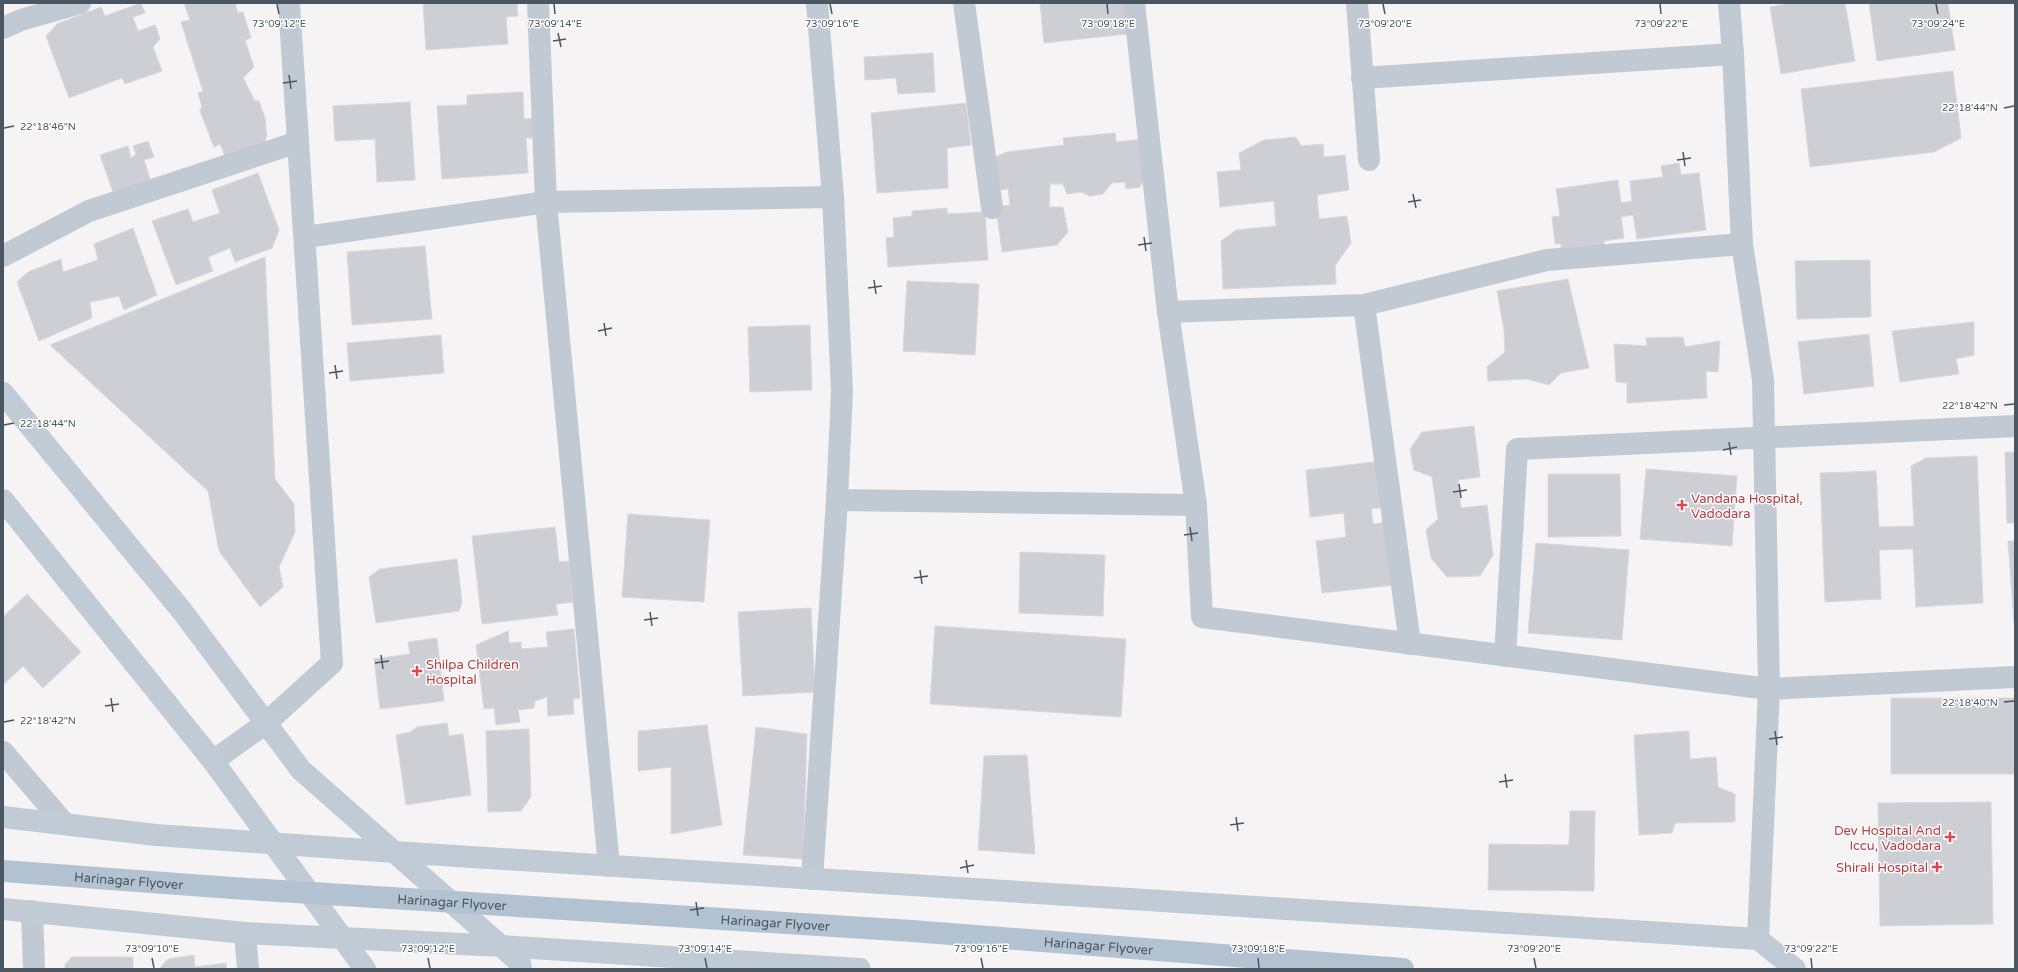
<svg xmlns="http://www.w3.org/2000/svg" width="2018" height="972" viewBox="0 0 2018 972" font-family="'Varela Round',sans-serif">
<rect width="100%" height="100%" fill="#f5f3f3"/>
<g fill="#cdcfd5" stroke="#d7d9de">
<polygon points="141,3 145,13 133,17 138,31 155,25 160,39 153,47 162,71 125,84 122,78 69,98 46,36 57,24 101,7 105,16"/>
<polygon points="184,3 235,3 238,13 243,12 251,38 245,40 254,67 243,78 255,101 259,101 265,118 267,136 265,139 268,146 228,163 220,144 214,147 200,111 202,107 198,93 203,91 181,22 190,20"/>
<polygon points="423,3 517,3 518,16 506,17 508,44 426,50"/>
<polygon points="1040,3 1124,3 1127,34 1044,43"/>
<polygon points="1791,3 1845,3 1855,61 1781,74 1770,7"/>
<polygon points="1869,3 1948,3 1955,50 1877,61"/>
<polygon points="933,53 935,92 898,94 896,78 865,80 864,57"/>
<polygon points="1953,71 1961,138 1934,152 1810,167 1801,89"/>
<polygon points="523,92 524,119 536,118 537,138 526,138 528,173 442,179 437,106 467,105 467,95"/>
<polygon points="410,102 415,180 377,182 375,139 335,141 333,106"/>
<polygon points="966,103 971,145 947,148 948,188 877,193 871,113"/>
<polygon points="1115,133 1116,142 1142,139 1146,175 1140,187 1126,189 1125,182 1112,183 1103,194 1090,196 1081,192 1067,194 1063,184 1050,184 1049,207 1063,207 1068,232 1057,245 1002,252 996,207 1010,205 1008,189 999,190 995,157 1007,152 1064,145 1063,138"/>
<polygon points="1296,137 1301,146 1323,144 1324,157 1345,155 1349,190 1317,195 1319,219 1347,216 1351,243 1335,266 1336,284 1223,289 1221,241 1236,230 1276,226 1274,201 1220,207 1217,172 1241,170 1239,153 1264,140"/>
<polygon points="148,141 154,157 144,160 151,182 114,195 100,155 128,146 131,158 136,154 133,146"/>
<polygon points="1679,163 1681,175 1699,173 1706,230 1637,239 1633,215 1621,217 1624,238 1604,241 1604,249 1584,252 1583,246 1561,249 1561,244 1555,244 1552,217 1560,216 1556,189 1618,180 1621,203 1632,201 1630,181 1663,177 1661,166"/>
<polygon points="258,173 279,230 272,248 235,262 230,248 208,257 213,271 176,285 152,221 188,209 193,222 220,213 212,190"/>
<polygon points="947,208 947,214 985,212 988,260 888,267 886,238 894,237 893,218 912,216 912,211"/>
<polygon points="133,228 157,295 124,310 119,296 90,302 92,318 39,341 17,282 28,272 61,259 63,272 98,260 94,244"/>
<polygon points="425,246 432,319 352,325 347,252"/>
<polygon points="265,257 275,479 294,504 295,532 279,567 283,587 260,607 219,551 208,491 50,345"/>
<polygon points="1870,260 1871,317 1797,319 1795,261"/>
<polygon points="1568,279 1589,368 1561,373 1549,385 1527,379 1488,381 1487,367 1505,352 1504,330 1497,291"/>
<polygon points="907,281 979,284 975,355 903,351"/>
<polygon points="1974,322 1974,355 1956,359 1959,374 1900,382 1892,331"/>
<polygon points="810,325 812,390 750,392 748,327"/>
<polygon points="1869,334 1874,386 1804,394 1798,342"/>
<polygon points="441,335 444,373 350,381 347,343"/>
<polygon points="1683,337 1685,347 1720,341 1718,372 1706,371 1707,398 1627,403 1627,383 1616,382 1614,344 1647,346 1646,338"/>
<polygon points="1474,426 1480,477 1458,480 1461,508 1487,505 1493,555 1480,576 1447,577 1431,558 1426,530 1438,519 1432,477 1414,470 1410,449 1422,432"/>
<polygon points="2005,452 2015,452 2015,523 2007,523"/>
<polygon points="1977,456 1983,603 1916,607 1913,549 1879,550 1881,599 1825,602 1820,473 1876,471 1879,527 1914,526 1911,466 1926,458"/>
<polygon points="1382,461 1387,507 1371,509 1373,524 1388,522 1395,585 1322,593 1316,541 1346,537 1344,513 1310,517 1306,470"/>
<polygon points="1646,469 1737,476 1732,546 1640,539"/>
<polygon points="1548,474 1620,474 1621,536 1548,537"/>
<polygon points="628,514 710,520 704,602 622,597"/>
<polygon points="555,527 559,562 569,561 573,602 556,604 558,615 482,624 472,536"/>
<polygon points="2008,541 2015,541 2015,623 2014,623"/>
<polygon points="1536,543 1629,550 1622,640 1528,633"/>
<polygon points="1020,552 1105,555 1103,616 1019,613"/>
<polygon points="457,559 462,603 459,611 376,623 369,577 380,569"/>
<polygon points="27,594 81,652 43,688 23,666 3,685 3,617"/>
<polygon points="811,608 815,692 743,696 738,612"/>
<polygon points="935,626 1126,639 1121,717 930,704"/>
<polygon points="574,629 580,698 573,699 574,714 548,716 547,697 535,701 534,708 518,710 520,722 496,725 494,708 484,709 476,645 508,631 509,643 521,642 521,649 548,647 546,632"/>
<polygon points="437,638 444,701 380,709 374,659 410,654 408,642"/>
<rect x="1891" y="698" width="123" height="76"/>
<polygon points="447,723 449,736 463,734 471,795 406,805 396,735 410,732 417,727"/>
<polygon points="707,725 722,825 671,834 671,767 638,771 638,731"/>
<polygon points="756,727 807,734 803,859 743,855"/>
<polygon points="529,729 531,797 521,811 488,812 486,731"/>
<polygon points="1689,731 1690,759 1716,757 1718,787 1735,794 1735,822 1675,823 1672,833 1639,835 1634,735"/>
<polygon points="1027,755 1035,854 978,850 984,756"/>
<polygon points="1991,802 1993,924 1880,926 1878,803"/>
<polygon points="1570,811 1595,811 1594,891 1488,890 1489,844 1569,845"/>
<polygon points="194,955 195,967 226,963 226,969 159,969 168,959"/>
<polygon points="72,957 133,957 133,969 65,969 65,964"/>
</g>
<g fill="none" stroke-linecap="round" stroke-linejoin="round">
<g stroke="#c1cad2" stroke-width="22">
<polyline points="538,3 546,202 609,866"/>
<polyline points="964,3 992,208"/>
<polyline points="1134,3 1168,312 1196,505 1202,617 1769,689 2015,677"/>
<polyline points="1357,3 1369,160"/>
<polyline points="1729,3 1733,54 1742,244 1763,380 1769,689 1758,939"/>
<polyline points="3,28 21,20 80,3"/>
<polyline points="1362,78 1733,54"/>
<polyline points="306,237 546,202 833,197"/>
<polyline points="3,256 89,211 298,142"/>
<polyline points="1364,305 1410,644"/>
<polyline points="1168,312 1364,305 1547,260 1742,244"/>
<polyline points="837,500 1196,505"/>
<polyline points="1505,656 1517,449 2015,426"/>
<polyline points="3,752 64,823"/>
<polyline points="213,761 266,723 332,663 289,3"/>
<polyline points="812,879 837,500 842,391 833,197 817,3"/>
<polyline points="32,911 34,969"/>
<polyline points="245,933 248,969"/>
</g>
<g stroke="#c1cbd6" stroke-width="22">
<polyline points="3,393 182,611 301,770 501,946 520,963 521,969"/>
<polyline points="3,500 213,761 365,969"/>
<polyline points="3,817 156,835 394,852 1758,939 1795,969"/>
<polyline points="3,909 245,933 501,946 860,969"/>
</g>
<path stroke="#b3c2d1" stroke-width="22" id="s1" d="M 3,871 L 232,888 L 912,931 L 1403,969"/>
</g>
<path fill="none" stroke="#4a5661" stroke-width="1.5" d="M 277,4 L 279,14M 554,4 L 555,14M 830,4 L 832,14M 1107,4 L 1108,14M 1383,4 L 1385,14M 1660,4 L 1661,14M 1936,4 L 1938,14M 558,33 L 561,47M 553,41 L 566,39M 289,75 L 291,89M 283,83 L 297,81M 2004,108 L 2014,106M 4,128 L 14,126M 1683,152 L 1685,166M 1677,160 L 1691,158M 1413,194 L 1416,208M 1408,202 L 1421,200M 1144,237 L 1146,251M 1138,245 L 1152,243M 874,280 L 876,294M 868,288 L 882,286M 604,323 L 606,336M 598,331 L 612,328M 335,365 L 337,379M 329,373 L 343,371M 2004,405 L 2014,404M 4,425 L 14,423M 1729,442 L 1731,455M 1723,450 L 1737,447M 1459,484 L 1461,498M 1453,492 L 1467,490M 1190,527 L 1192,541M 1184,535 L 1198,533M 920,570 L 922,584M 914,578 L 928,576M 650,612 L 652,626M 644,620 L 658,618M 381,655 L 383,669M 375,663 L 389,661M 111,698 L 113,712M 2004,702 L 2014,701M 105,706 L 119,704M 4,722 L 14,720M 1775,731 L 1777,745M 1769,739 L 1783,737M 1505,774 L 1507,788M 1499,782 L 1513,780M 1236,817 L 1238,831M 1230,825 L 1244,823M 966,860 L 968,873M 960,868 L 974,865M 696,902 L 698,916M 690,910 L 704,908M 152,958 L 154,968M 428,958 L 430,968M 705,958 L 707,968M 981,958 L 983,968M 1258,958 L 1259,968M 1534,958 L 1536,968M 1811,958 L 1812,968"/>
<g fill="#e0444e" stroke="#fff" stroke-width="1.5">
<path d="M1680 499h4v4h4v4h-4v4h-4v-4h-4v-4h4z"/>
<path d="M415 665h4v4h4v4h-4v4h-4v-4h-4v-4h4z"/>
<path d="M1948 831h4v4h4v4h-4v4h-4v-4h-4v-4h4z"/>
<path d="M1935 861h4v4h4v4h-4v4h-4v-4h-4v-4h4z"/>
</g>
<g text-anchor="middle" stroke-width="3" stroke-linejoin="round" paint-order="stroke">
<g font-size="13" fill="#be3a42" stroke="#fff" text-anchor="start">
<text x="1691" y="503">Vandana Hospital,<tspan x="1691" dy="15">Vadodara</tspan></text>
<text x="426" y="669">Shilpa Children<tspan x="426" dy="15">Hospital</tspan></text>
<text x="1941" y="835" text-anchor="end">Dev Hospital And<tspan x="1941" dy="15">Iccu, Vadodara</tspan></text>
<text x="1928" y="872" text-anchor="end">Shirali Hospital</text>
</g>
<g font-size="13" fill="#4a5661" stroke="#fff">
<text dy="5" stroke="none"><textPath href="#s1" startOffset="126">Harinagar Flyover</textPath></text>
<text dy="5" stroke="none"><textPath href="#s1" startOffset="450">Harinagar Flyover</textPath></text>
<text dy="5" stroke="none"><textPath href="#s1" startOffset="774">Harinagar Flyover</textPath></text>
<text dy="5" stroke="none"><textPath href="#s1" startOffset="1098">Harinagar Flyover</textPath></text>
</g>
</g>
<g font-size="10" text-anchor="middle" fill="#4a5661" stroke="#fff" stroke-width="3" stroke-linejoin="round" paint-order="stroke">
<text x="279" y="27">73°09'12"E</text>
<text x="555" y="27">73°09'14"E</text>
<text x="832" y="27">73°09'16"E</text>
<text x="1108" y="27">73°09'18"E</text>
<text x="1385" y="27">73°09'20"E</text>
<text x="1661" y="27">73°09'22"E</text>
<text x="1938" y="27">73°09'24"E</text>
<text x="1970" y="111">22°18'44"N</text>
<text x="48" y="130">22°18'46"N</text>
<text x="1970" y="409">22°18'42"N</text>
<text x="48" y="427">22°18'44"N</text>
<text x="1970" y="706">22°18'40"N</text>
<text x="48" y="724">22°18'42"N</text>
<text x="152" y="952">73°09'10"E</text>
<text x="428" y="952">73°09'12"E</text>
<text x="705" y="952">73°09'14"E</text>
<text x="981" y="952">73°09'16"E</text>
<text x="1258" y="952">73°09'18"E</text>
<text x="1534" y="952">73°09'20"E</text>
<text x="1811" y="952">73°09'22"E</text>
</g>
<rect width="2018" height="972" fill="none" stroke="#4a5661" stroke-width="8"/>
</svg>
